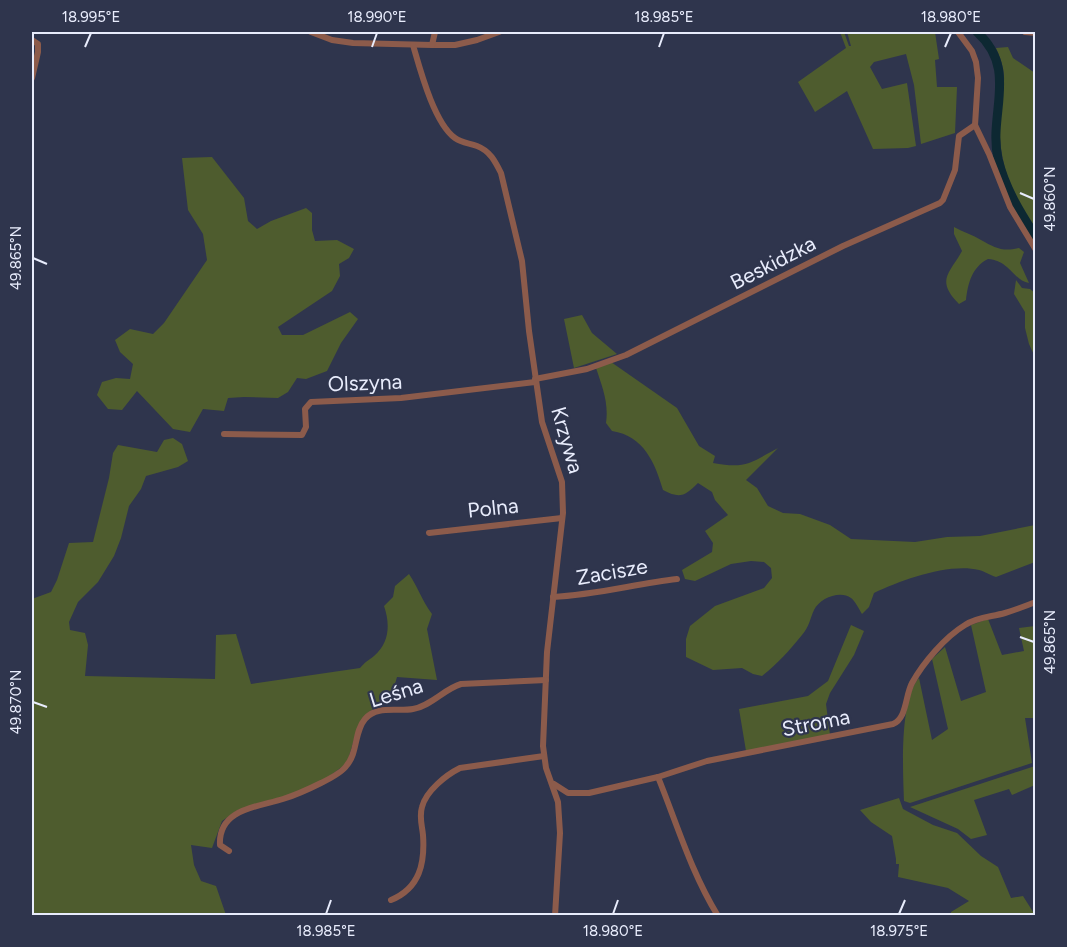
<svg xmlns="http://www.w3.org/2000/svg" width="1067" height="947" viewBox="0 0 1067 947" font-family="Figtree,sans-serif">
<rect width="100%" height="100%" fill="#2f354d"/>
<g fill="#4e5c2e">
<polygon points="840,32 844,32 849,46 851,46 847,32 935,32 939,59 935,60 937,87 957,87 955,133 921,144 914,85 906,54 874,62 870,67 882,89 907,83 916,146 908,148 873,149 847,91 815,112 798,82 846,48"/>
<path d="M 1008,47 L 1013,58 L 1035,73 L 1036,205 L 1033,210 L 1035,214 L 1035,227 C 1010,194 997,157 1000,116 C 1002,85 1010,79 996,48 Z"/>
<polygon points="212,157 244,198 248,221 257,229 271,221 306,208 312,213 312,230 315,241 337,240 354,249 349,258 339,264 340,276 332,291 278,327 282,335 303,335 350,312 358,319 341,343 327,371 306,379 297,378 288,392 278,398 244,397 228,398 224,411 203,409 190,432 173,429 137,391 122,410 108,409 97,395 102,382 116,378 130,379 133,364 120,352 115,340 130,329 153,334 164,323 207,260 203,234 188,210 182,158"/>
<path d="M 954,227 C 963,232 973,235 981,240 C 995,248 1003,252 1019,248 L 1024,252 L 1020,263 L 1029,283 C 1014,281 1009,260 988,259 C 972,267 968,283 966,300 L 959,304 C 935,280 950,273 962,251 L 954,234 Z"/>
<polygon points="1016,280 1022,288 1030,289 1035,293 1035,357 1029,344 1025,328 1025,312 1014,294"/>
<polygon points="582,315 592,333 617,354 574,368 564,319"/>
<path d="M 611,362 L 677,408 L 699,446 L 715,456 L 713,463 C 746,469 750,463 778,448 L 746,480 L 757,488 L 768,506 L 783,513 L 800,514 L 830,525 L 851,539 L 915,542 L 947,537 L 980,536 L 1035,525 L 1035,562 L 996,577 C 990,575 984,571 979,570 C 948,563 902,580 874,593 L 869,607 L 862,614 C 859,609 855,601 851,598 C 840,590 820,598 814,610 C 810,619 809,627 802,635 C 790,650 777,664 762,676 L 753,674 L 742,668 L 713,670 L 686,657 L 686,639 L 690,626 L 715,606 L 764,588 L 772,578 L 771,568 L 764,562 L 751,561 L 731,564 L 695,581 L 685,579 L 682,570 L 712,552 L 713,543 L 705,531 L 728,515 L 715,500 L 712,492 L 698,483 C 685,496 680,499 663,490 C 655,463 644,436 612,431 L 606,423 C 609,403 602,386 596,368 Z"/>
<path d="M 173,438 L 182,444 L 188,461 L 178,467 L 146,476 L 141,489 L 129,506 L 121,538 L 114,556 L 98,582 L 78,602 L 69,622 L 70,630 L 85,633 L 88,645 L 85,676 L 215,679 L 216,635 L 236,634 L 251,684 L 360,668 C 365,662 369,660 374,656 C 390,643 390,623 384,606 L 393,597 L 395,586 L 409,574 C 418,587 422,601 432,614 L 427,629 L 437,680 L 397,677 L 392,694 L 369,712 L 357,729 L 347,763 L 327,778 L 293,794 L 238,810 L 222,821 L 212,848 L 191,845 L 194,865 L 201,881 L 216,886 L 226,915 L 32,916 L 32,599 L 51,592 L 57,580 L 69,543 L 93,542 L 109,478 L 113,453 L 118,445 L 157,452 L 164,440 Z"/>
<path d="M 988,619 L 1002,655 L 1024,651 L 1019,628 L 1035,626 L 1035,718 L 1025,718 L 1032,763 L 910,803 L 904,801 C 903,772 899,700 919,678 L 932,740 L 948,729 L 932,659 L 945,647 L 961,701 L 986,692 L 971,625 Z"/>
<polygon points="851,625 864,631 854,655 830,693 826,704 830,735 746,751 739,709 808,696 828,681"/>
<polygon points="1035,766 1035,785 1012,795 1009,789 974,800 987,835 971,839 958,829 910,807"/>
<polygon points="899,798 903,809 933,825 957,833 981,856 998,867 1011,898 1023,896 1035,915 951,915 951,912 969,901 948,888 898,877 899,864 896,864 896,859 892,836 871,822 860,810"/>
</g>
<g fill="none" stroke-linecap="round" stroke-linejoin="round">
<path stroke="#0d2832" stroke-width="9" d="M 977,32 C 1019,70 988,113 998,159 C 1005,188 1020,212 1036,237"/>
<g stroke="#8c5b4b" stroke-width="6">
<polyline points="311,32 332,40 353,43 432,45 455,45 477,40 499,32"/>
<polyline points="958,32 972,51 976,62 978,78 975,125 989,154 1010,207 1036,250"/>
<polyline points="1025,32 1036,33"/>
<polyline points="32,40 38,44 38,52 32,78"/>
<path d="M 413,45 C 420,69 434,123 455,138 C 462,143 469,143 477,146 C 490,151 495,161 501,173 L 522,261 L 529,331 L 542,422 L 562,482 L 563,513 L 547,652 L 543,746 L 546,768 L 558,802 L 560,833 L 555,916"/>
<polyline points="432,45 435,32"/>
<polyline points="535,379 587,369 626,355 843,246 940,203 943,200 955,170 959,136 975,125"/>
<polyline points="224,434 302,435 306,427 305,409 311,402 401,398 535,382"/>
<polyline points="429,533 562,518"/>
<path d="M 553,597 C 595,595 635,584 677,579"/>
<path d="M 658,777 C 677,824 691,872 718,916"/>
<path d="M 554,784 L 568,793 L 589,793 L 658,777 L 707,761 L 893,724 C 907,718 905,696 912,683 C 923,663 945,637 965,625 C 977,617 991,617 1005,613 C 1015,610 1025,606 1036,602"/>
<path d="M 229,851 L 220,845 C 218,809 257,807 283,799 C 296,795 309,789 321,783 C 329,779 342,773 347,765 C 358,752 354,732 365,719 C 377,705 397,712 413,709 C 431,706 444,689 461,684 L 546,680"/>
<path d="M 391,900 C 420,888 425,863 423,835 C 422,825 419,817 422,807 C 426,791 446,775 460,768 L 544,756"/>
</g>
</g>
<path fill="none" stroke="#e8ecfc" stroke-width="2" d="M 85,47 L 91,33M 372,47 L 377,33M 659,47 L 664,33M 945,47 L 951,33M 1020,193 L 1034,199M 33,258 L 47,264M 1020,637 L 1034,642M 33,702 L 47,707M 326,914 L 331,900M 613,914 L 618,900M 899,914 L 905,900"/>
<g text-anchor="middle" stroke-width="4.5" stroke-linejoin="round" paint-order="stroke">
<g font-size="21" fill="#e8ecfc" stroke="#2f354d">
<text transform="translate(773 263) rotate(-27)" y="7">Beskidzka</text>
<text transform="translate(365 383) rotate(-2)" y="7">Olszyna</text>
<text transform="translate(567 440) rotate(74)" y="7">Krzywa</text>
<text transform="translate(493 508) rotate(-6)" y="7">Polna</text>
<text transform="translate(612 572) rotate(-10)" y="7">Zacisze</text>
<text transform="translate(396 693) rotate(-17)" y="7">Leśna</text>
<text transform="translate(816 723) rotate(-11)" y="7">Stroma</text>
</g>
</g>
<rect width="1067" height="947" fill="none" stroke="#2f354d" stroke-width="66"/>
<rect x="33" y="33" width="1001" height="881" fill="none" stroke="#e8ecfc" stroke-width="2"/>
<g font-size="15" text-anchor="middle" fill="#e8ecfc">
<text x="91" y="22">18.995°E</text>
<text x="377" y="22">18.990°E</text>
<text x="664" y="22">18.985°E</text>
<text x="951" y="22">18.980°E</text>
<text transform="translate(1050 199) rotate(-90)" y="5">49.860°N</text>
<text transform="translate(16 258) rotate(-90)" y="5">49.865°N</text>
<text transform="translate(1050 642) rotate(-90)" y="5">49.865°N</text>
<text transform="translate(16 702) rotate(-90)" y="5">49.870°N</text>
<text x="326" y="936">18.985°E</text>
<text x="613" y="936">18.980°E</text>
<text x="899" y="936">18.975°E</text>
</g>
</svg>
